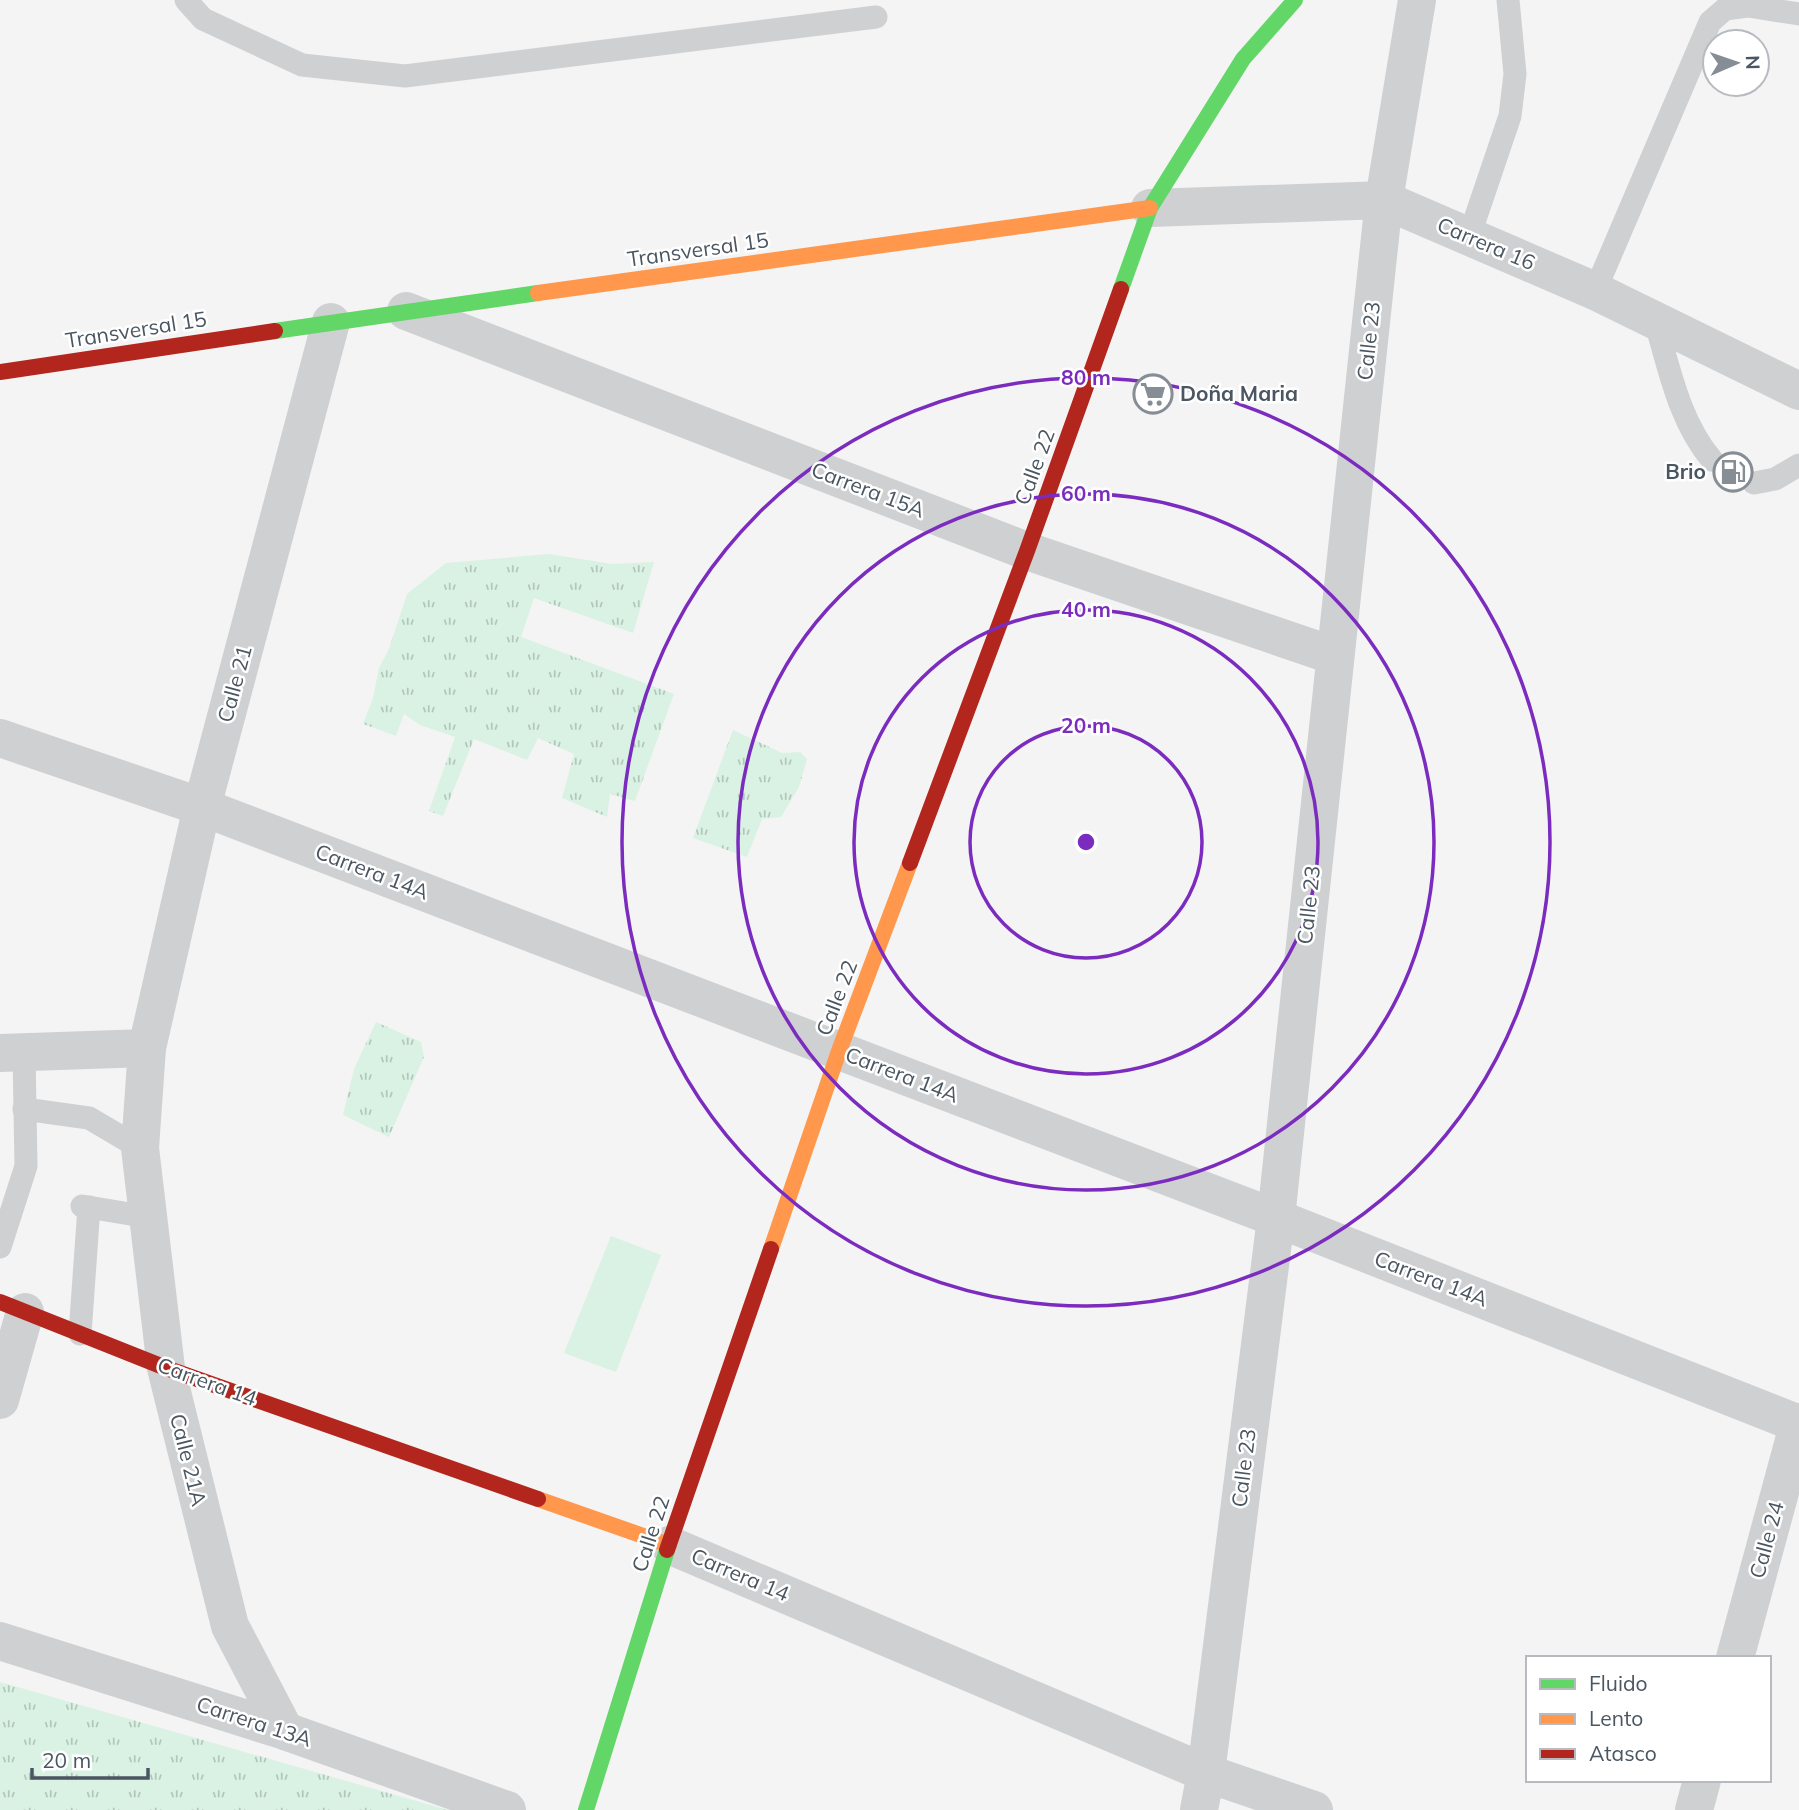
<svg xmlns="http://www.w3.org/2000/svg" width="1799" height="1810" viewBox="0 0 1799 1810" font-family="Mulish,sans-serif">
<defs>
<pattern id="park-tufts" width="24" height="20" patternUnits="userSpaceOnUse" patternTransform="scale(1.75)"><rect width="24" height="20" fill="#d9f2e3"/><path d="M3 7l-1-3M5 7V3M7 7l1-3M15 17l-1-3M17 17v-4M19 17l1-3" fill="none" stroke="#b2c7bb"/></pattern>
</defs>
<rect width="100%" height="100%" fill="#f4f4f4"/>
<g fill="url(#park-tufts)">
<polygon points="549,554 612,564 654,562 633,633 534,598 521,637 674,694 635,801 610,794 607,817 562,798 574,754 538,738 527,760 474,739 443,816 429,811 455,737 420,725 404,714 396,736 363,724 373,698 379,668 389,649 407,594 446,563"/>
<polygon points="733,730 782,753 800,752 807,759 799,787 781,817 762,819 747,857 693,838"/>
<polygon points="376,1022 421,1042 424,1057 389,1137 343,1115 354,1069"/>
<polygon points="0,1682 448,1810 0,1810"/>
</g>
<polygon fill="#d9f2e3" points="611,1236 661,1255 616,1372 564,1353"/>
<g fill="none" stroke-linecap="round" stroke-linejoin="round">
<g stroke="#ced0d2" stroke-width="23">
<polyline points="186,0 203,19 302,65 405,76 876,17"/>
<polyline points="1469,237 1510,116 1515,74 1508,0"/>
<polyline points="1595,291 1710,22 1725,9 1748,6 1799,14"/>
<path d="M 1655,320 C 1669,368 1679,421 1712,460"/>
<polyline points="1754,483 1775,479 1799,465"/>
<polyline points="24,1109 89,1118 140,1148"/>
<polyline points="82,1206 148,1217"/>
<polyline points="0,1247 26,1166 24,1053"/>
<polyline points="80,1334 89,1207"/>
</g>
<g stroke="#ced0d2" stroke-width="38">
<polyline points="1150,208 1384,200 1595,291 1799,391"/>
<polyline points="406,311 1027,551 1335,656"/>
<polyline points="0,738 202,807 1276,1218 1799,1424"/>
<polyline points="0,1053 147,1048"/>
<polyline points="0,1400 25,1312"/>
<polyline points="669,1545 1206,1773 1314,1810"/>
<polyline points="0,1641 285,1731 507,1810"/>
<polyline points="1735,1658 1799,1422"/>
<polyline points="285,1731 230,1626 166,1368 140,1148 147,1048 202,807 331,322"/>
<polyline points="1199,1810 1206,1773 1276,1218 1384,200 1417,0"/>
<polyline points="1694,1810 1702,1780"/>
</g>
<g stroke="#63d668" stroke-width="16">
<polyline points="1121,289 1150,208 1243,59 1295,0"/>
<polyline points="275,331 538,293"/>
<polyline points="586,1810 667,1550"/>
</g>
<g stroke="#ff974d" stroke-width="16">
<polyline points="538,293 1150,208"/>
<polyline points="771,1249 839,1051 910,863"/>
<polyline points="538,1499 669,1545"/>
</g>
<g stroke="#b3261e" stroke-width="16">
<polyline points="0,372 275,331"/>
<polyline points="910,863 1027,551 1121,289"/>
<polyline points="0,1302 166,1368 538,1499"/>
<polyline points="667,1550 771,1249"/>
</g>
</g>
<g fill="none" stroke="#7b2cbf" stroke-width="3.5">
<circle cx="1086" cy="842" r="116"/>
<circle cx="1086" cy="842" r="232"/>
<circle cx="1086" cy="842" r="348"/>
<circle cx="1086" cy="842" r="464"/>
</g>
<defs>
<g id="supermarket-ring" transform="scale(2.0125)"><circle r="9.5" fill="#fff" stroke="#868d94" stroke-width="1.5"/><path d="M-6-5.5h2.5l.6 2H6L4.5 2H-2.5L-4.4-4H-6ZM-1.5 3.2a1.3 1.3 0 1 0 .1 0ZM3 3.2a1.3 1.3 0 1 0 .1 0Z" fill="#868d94"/></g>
<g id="fuel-ring" transform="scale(2.0125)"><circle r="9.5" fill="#fff" stroke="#868d94" stroke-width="1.5"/><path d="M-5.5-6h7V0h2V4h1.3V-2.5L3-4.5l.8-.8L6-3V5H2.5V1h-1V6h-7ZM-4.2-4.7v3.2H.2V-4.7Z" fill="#868d94"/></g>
</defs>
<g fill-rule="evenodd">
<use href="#supermarket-ring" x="1153" y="394"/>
<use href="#fuel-ring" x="1733" y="472"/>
</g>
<g text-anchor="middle" stroke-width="5" stroke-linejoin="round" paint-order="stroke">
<g font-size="21" fill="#4a5661" stroke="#fff">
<text transform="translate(1486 244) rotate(23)" y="7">Carrera 16</text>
<text transform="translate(698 250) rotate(-8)" y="7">Transversal 15</text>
<text transform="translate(136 330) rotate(-9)" y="7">Transversal 15</text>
<text transform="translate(1369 341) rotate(-84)" y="7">Calle 23</text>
<text transform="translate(1035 467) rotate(-70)" y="7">Calle 22</text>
<text transform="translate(868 490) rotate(21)" y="7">Carrera 15A</text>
<text transform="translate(235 684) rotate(-75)" y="7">Calle 21</text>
<text transform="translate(372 872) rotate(21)" y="7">Carrera 14A</text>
<text transform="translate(1309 905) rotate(-84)" y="7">Calle 23</text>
<text transform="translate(837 998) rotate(-69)" y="7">Calle 22</text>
<text transform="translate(902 1075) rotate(21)" y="7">Carrera 14A</text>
<text transform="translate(1431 1279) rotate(21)" y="7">Carrera 14A</text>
<text transform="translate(207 1382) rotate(20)" y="7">Carrera 14</text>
<text transform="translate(188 1460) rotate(76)" y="7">Calle 21A</text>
<text transform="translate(1244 1468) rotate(-83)" y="7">Calle 23</text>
<text transform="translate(651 1534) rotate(-72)" y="7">Calle 22</text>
<text transform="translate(1767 1540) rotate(-75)" y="7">Calle 24</text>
<text transform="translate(740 1575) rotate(23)" y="7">Carrera 14</text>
<text transform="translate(254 1722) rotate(18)" y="7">Carrera 13A</text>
</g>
<g font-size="21" font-weight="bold" fill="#4a5661" stroke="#fff" text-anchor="start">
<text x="1180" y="401">Doña Maria</text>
<text x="1706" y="479" text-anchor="end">Brio</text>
</g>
</g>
<circle cx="1086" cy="842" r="10" fill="#7b2cbf" stroke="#fff" stroke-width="3.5"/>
<g font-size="21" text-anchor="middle" font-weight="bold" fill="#7b2cbf" stroke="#fff" stroke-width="5" stroke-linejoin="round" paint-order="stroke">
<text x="1086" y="385">80 m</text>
<text x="1086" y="501">60 m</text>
<text x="1086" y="617">40 m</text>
<text x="1086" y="733">20 m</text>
</g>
<rect x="1526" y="1656" width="245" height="126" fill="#ffffff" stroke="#b7bbc0" stroke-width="2"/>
<rect x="1540" y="1679" width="35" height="10" fill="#63d668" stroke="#b7bbc0" stroke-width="2"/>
<text x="1589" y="1691" font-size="21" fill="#4a5661">Fluido</text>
<rect x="1540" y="1714" width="35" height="10" fill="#ff974d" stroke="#b7bbc0" stroke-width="2"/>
<text x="1589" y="1726" font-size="21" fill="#4a5661">Lento</text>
<rect x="1540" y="1749" width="35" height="10" fill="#b3261e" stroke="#b7bbc0" stroke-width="2"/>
<text x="1589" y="1761" font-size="21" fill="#4a5661">Atasco</text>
<g transform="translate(1736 63) rotate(88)"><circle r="33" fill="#ffffff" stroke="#b7bbc0" stroke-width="2"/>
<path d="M0-5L12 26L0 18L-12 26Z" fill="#868d94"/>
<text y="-10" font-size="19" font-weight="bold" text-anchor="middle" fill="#4a5661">N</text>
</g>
<path d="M32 1768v10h116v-10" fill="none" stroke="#4a5661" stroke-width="3.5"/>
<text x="42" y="1768" font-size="21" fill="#4a5661" stroke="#ffffff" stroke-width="5" paint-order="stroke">20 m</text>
</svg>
